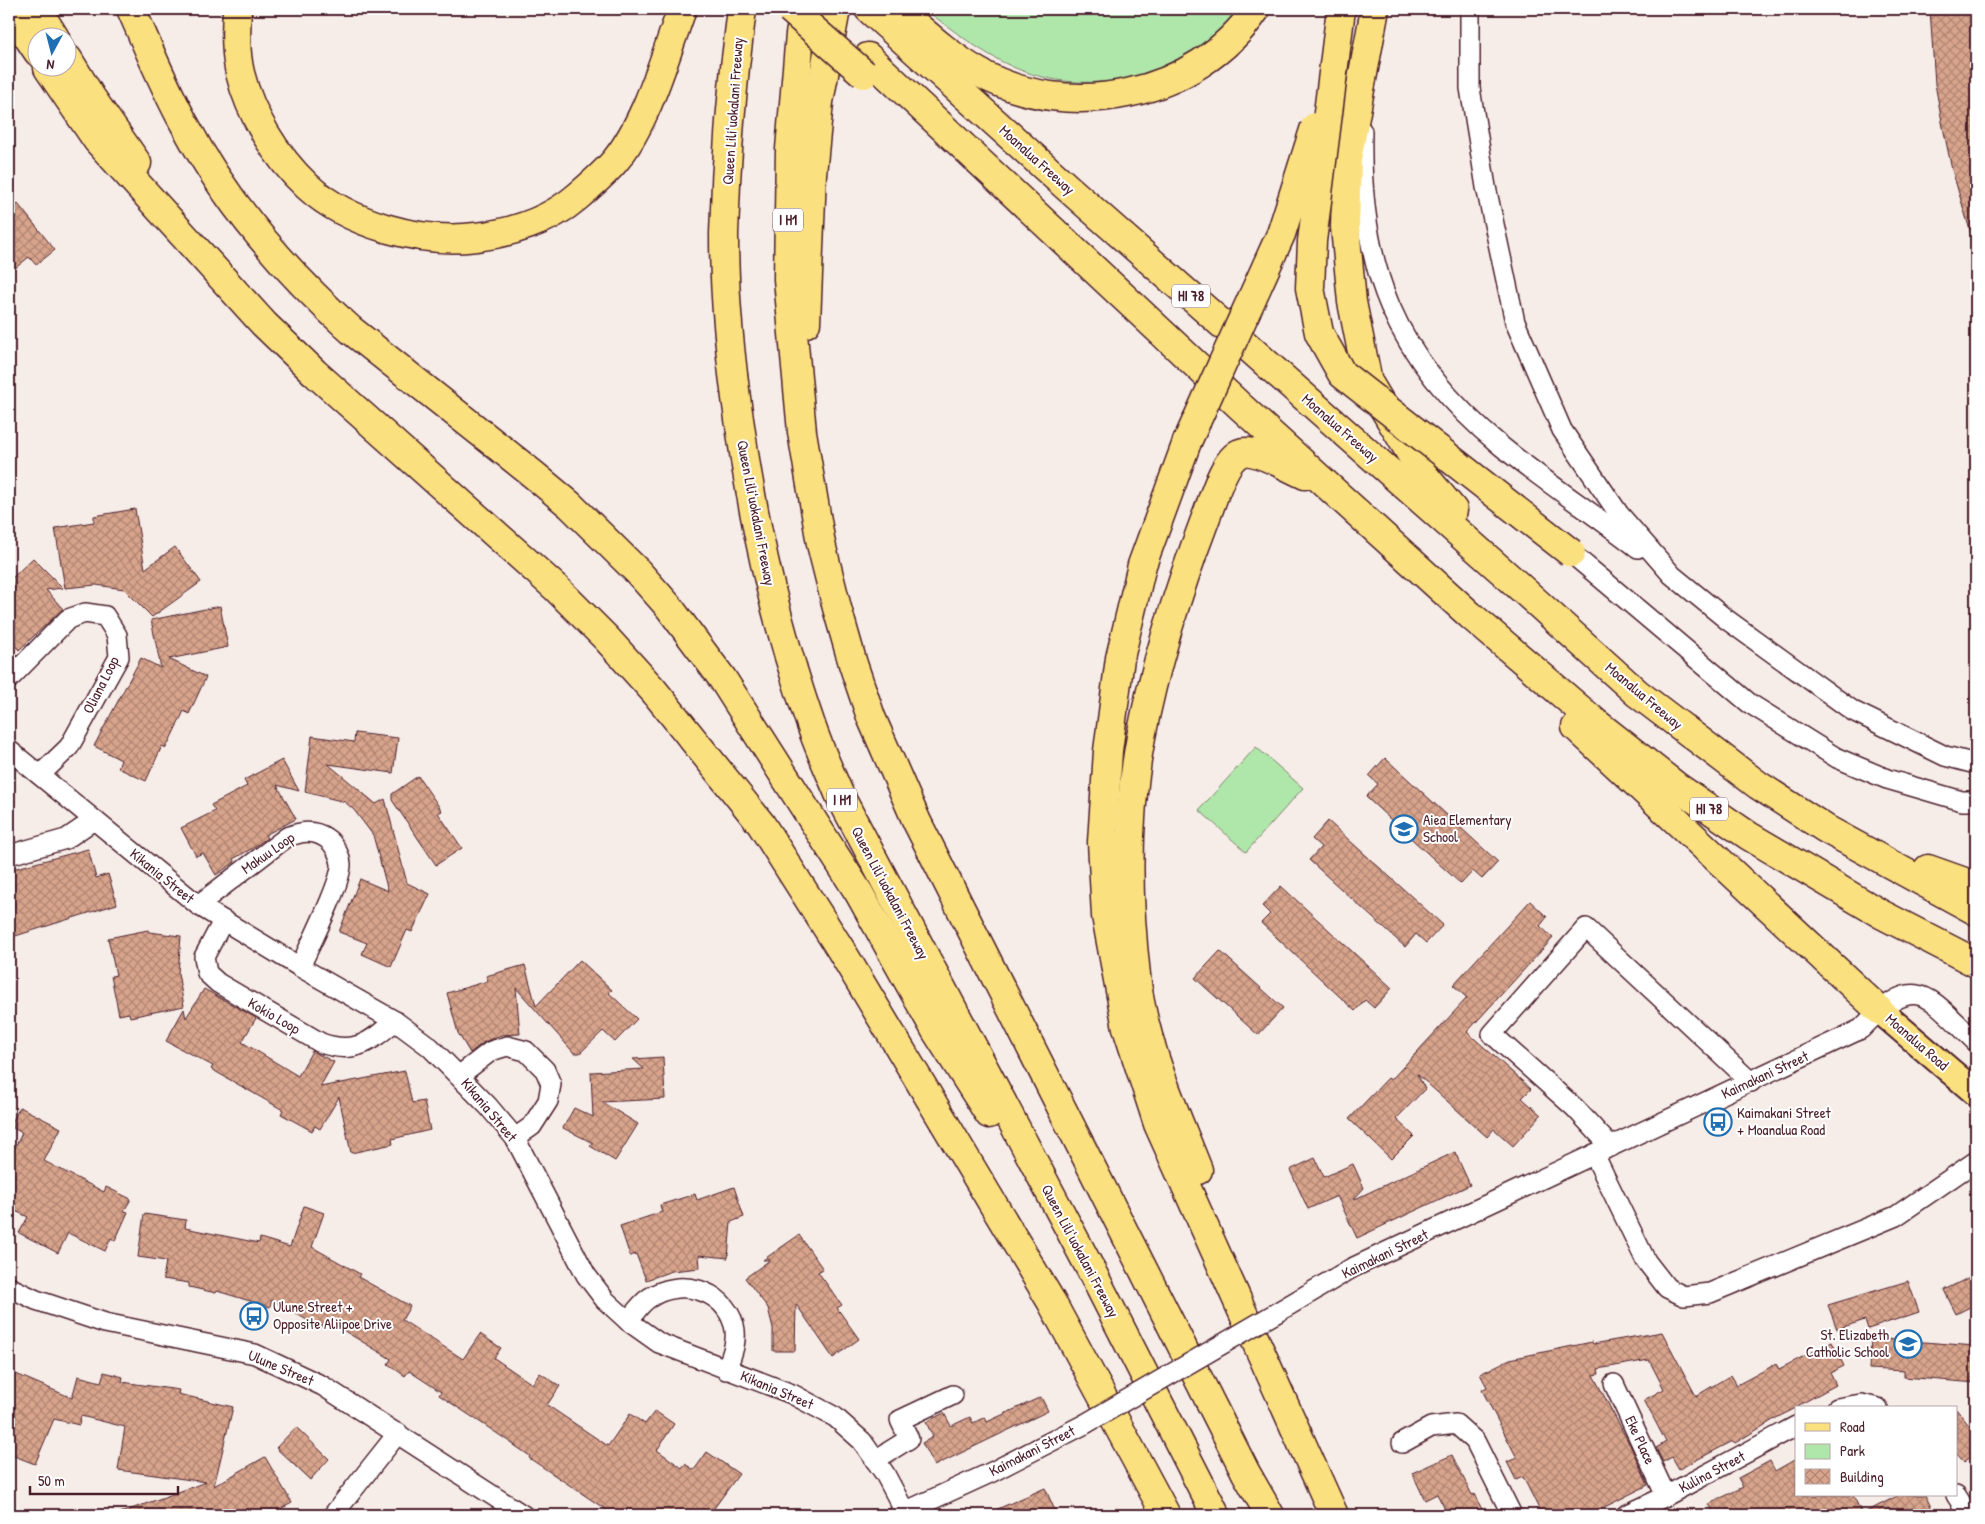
<svg xmlns="http://www.w3.org/2000/svg" width="1985" height="1524" viewBox="0 0 1985 1524" font-family="'Patrick Hand',sans-serif">
<defs>
<pattern id="building-cross-hatch" width="8" height="8" patternUnits="userSpaceOnUse" patternTransform="scale(1.25)"><rect width="8" height="8" fill="#d8a48c"/><path d="M0 0l8 8M0 8l8-8" fill="none" stroke="#b18573"/></pattern>
</defs>
<rect width="100%" height="100%" fill="#f7ede8"/>
<filter id="ink" filterUnits="userSpaceOnUse"><feTurbulence type="fractalNoise" baseFrequency=".02" numOctaves="2"/><feDisplacementMap in="SourceGraphic" scale="10" xChannelSelector="R" yChannelSelector="G"/><feConvolveMatrix kernelMatrix="1 2 1 2 8 2 1 2 1" color-interpolation-filters="sRGB"/></filter>
<g filter="url(#ink)">
<g fill="#afe7ab" stroke="#7c836b">
<path d="M 924,9 L 1239,9 C 1230,20 1222,31 1211,40 C 1159,84 1076,95 1013,67 C 981,53 953,30 924,9 Z"/>
<polygon points="1256,747 1303,788 1246,852 1199,810"/>
</g>
<g fill="url(#building-cross-hatch)" stroke="#4a1f2b">
<polygon points="1930,9 1976,9 1976,237 1972,237 1952,170 1943,127 1935,84"/>
<polygon points="18,204 55,250 36,265 29,257 9,273 9,211"/>
<polygon points="135,509 145,569 175,547 201,582 152,617 124,589 96,585 65,588 55,528 94,522 94,516"/>
<polygon points="33,558 63,588 46,590 63,609 19,650 9,639 9,581"/>
<polygon points="220,606 228,647 169,659 206,677 189,714 184,711 166,748 162,746 146,781 118,768 121,760 94,746 141,658 161,668 151,620"/>
<polygon points="355,733 398,738 393,773 328,764 376,804 385,799 407,883 430,894 412,932 407,930 391,967 362,954 367,943 339,932 360,879 388,891 373,835 354,810 345,802 305,792 312,736 354,742"/>
<polygon points="1385,758 1498,862 1482,879 1473,871 1461,884 1366,797 1378,784 1369,776"/>
<polygon points="282,760 299,791 277,785 296,819 265,835 267,838 253,848 233,859 235,862 216,875 203,853 196,856 181,828 215,811 211,805 247,786 244,780"/>
<polygon points="418,776 442,811 438,813 462,848 436,865 392,800 392,794"/>
<polygon points="1328,821 1443,925 1426,943 1416,934 1405,947 1309,860 1321,847 1312,839"/>
<polygon points="88,849 96,878 108,874 117,904 9,938 9,870"/>
<polygon points="1281,886 1392,988 1374,1008 1365,1000 1355,1011 1261,923 1270,914 1262,906"/>
<polygon points="1530,901 1547,917 1540,926 1553,938 1467,1032 1531,1089 1522,1098 1541,1115 1513,1146 1494,1129 1487,1137 1417,1074 1425,1089 1396,1119 1414,1136 1391,1159 1349,1119 1388,1078 1391,1080 1467,998 1453,985"/>
<polygon points="148,930 149,932 181,936 178,973 184,1006 130,1017 129,1013 119,1015 111,976 116,975 108,938"/>
<polygon points="1220,951 1283,1008 1258,1035 1195,978"/>
<polygon points="580,960 612,990 609,993 637,1019 615,1042 603,1031 580,1053 574,1053 516,988 520,1034 501,1035 484,1042 470,1053 458,1033 447,993 488,981 486,976 525,965 536,1006"/>
<polygon points="204,989 256,1018 242,1042 298,1076 312,1051 334,1062 320,1087 405,1071 412,1103 424,1101 430,1130 392,1139 393,1144 351,1153 339,1097 320,1129 315,1126 312,1131 281,1114 283,1110 211,1069 213,1066 166,1041 184,1009 186,1018"/>
<polygon points="663,1057 665,1099 602,1102 638,1124 615,1161 590,1146 593,1143 563,1128 574,1108 593,1117 591,1072 644,1069 633,1059"/>
<polygon points="20,1107 61,1128 44,1161 104,1192 106,1187 131,1199 124,1211 128,1212 115,1241 111,1238 105,1251 68,1233 58,1253 19,1233 28,1217 9,1208 9,1160 22,1133 10,1126"/>
<polygon points="1455,1152 1470,1185 1357,1238 1337,1196 1308,1209 1290,1170 1315,1158 1324,1177 1353,1164 1364,1188 1353,1200"/>
<polygon points="734,1187 744,1217 731,1222 728,1258 699,1255 700,1268 672,1271 646,1280 636,1254 630,1256 620,1226 662,1212 660,1205 695,1194 697,1200"/>
<polygon points="304,1206 324,1213 312,1247 360,1274 358,1277 410,1306 402,1320 463,1359 480,1334 501,1348 494,1358 532,1384 540,1373 560,1386 547,1405 608,1446 630,1414 645,1424 655,1411 674,1424 657,1450 682,1468 685,1464 694,1470 707,1452 739,1474 709,1515 614,1515 529,1458 530,1456 495,1432 439,1395 441,1392 409,1371 405,1376 388,1364 391,1359 326,1320 321,1328 272,1300 270,1307 217,1291 216,1293 189,1287 189,1283 163,1279 166,1261 138,1257 144,1214 186,1220 185,1228 259,1243 260,1238 290,1247"/>
<polygon points="799,1235 823,1269 818,1272 842,1305 837,1308 859,1339 833,1358 796,1304 795,1351 773,1351 773,1328 768,1308 745,1278 770,1260 763,1260"/>
<polygon points="1976,1274 1976,1304 1956,1314 1944,1290"/>
<polygon points="1908,1281 1919,1312 1868,1329 1865,1320 1837,1329 1828,1305"/>
<polygon points="1662,1332 1696,1396 1731,1375 1737,1385 1776,1364 1779,1369 1832,1342 1844,1366 1830,1373 1836,1385 1799,1405 1800,1406 1778,1417 1735,1443 1733,1441 1679,1469 1672,1457 1663,1462 1656,1448 1666,1442 1644,1400 1664,1389 1649,1360 1598,1369 1599,1374 1593,1375 1630,1445 1648,1485 1589,1515 1542,1515 1523,1477 1516,1480 1507,1462 1517,1458 1482,1390 1487,1387 1480,1374 1510,1359 1592,1342 1593,1344"/>
<polygon points="1871,1338 1976,1346 1976,1383 1904,1377 1904,1371 1869,1369"/>
<polygon points="9,1371 72,1398 78,1376 101,1382 104,1372 123,1377 122,1382 179,1390 178,1394 233,1407 214,1486 265,1457 292,1503 269,1515 120,1515 120,1513 206,1482 118,1470 125,1427 81,1416 79,1425 54,1419 35,1464 9,1454"/>
<polygon points="1041,1397 1048,1411 934,1466 922,1443 933,1437 926,1422 944,1413 951,1426 970,1417 973,1423 985,1417 987,1422"/>
<polygon points="1956,1409 1976,1434 1976,1453 1964,1462 1956,1453"/>
<polygon points="296,1427 329,1459 310,1480 276,1448"/>
<polygon points="1452,1455 1472,1495 1474,1494 1485,1515 1448,1515 1437,1494 1425,1500 1412,1473"/>
<polygon points="1796,1459 1796,1495 1853,1495 1862,1514 1899,1495 1925,1495 1935,1515 1715,1515 1709,1504 1743,1487 1738,1478 1770,1461 1775,1471"/>
<polygon points="1045,1488 1057,1515 984,1515"/>
</g>
<g fill="none" stroke-linecap="round" stroke-linejoin="round">
<g stroke="#4a1f2b" stroke-width="22">
<g id="minor">
<polyline points="1470,9 1470,88 1486,187 1515,322 1562,430 1619,514 1672,575 1726,619 1853,711 1945,756 1976,764"/>
<path d="M 1362,131 C 1359,267 1394,358 1501,446 C 1545,482 1593,513 1638,548"/>
<polyline points="1571,553 1749,703 1837,758 1887,779 1962,801 1976,801"/>
<polyline points="9,679 68,619 85,613 105,616 117,635 119,657 69,747 40,775"/>
<polyline points="9,750 198,905 300,967 395,1021 430,1047 488,1106 515,1138 586,1275 605,1300 628,1321 659,1343 792,1394 835,1417 862,1441 885,1474 905,1512"/>
<polyline points="9,855 66,839 94,820"/>
<path d="M 198,905 L 287,837 C 300,832 313,829 326,838 C 334,843 340,855 341,864 C 342,882 309,947 300,967"/>
<path d="M 223,921 L 204,957 L 207,973 L 218,983 L 321,1043 C 355,1055 370,1042 395,1021"/>
<polyline points="460,1075 491,1051 507,1046 526,1051 545,1070 551,1084 548,1101 532,1126 515,1138"/>
<polyline points="1611,1147 1575,1108 1492,1034 1586,928 1751,1082"/>
<polyline points="1594,1154 1646,1261 1667,1288 1684,1296 1710,1293 1896,1216 1976,1161"/>
<polyline points="9,1287 36,1300 105,1323 255,1354 323,1386 523,1515"/>
<path d="M 1276,1313 L 1352,1268 L 1861,1029 C 1917,970 1927,995 1976,1042"/>
<path d="M 628,1321 C 634,1314 641,1303 649,1298 C 679,1278 723,1288 734,1325 C 738,1340 732,1355 726,1370"/>
<polyline points="1614,1384 1666,1496"/>
<polyline points="1837,1408 1861,1404 1878,1408"/>
<polyline points="1402,1443 1431,1427 1456,1424 1475,1441 1512,1515"/>
<polyline points="875,1460 909,1439 900,1420 953,1395"/>
<polyline points="1956,1495 1969,1515"/>
<polyline points="333,1515 398,1433"/>
<polyline points="898,1515 992,1472 1085,1424"/>
<polyline points="1626,1515 1666,1496 1796,1426"/>
</g>
</g>
<g stroke="#4a1f2b" stroke-width="29">
<polyline id="major" points="1879,1010 1976,1093"/>
</g>
<g stroke="#4a1f2b" stroke-width="31">
<g id="highway">
<polyline points="9,9 38,52"/>
<polyline points="37,9 55,38"/>
<path d="M 131,9 C 148,47 164,87 184,123 C 226,203 284,270 351,330 L 534,475 L 570,505 L 638,572 L 669,607 L 722,678 L 859,893 L 936,1031 L 989,1114"/>
<path d="M 237,9 C 236,30 235,52 240,73 C 250,114 276,157 307,186 C 348,224 421,244 476,237 C 511,233 549,221 577,197 C 590,186 604,174 615,161 C 647,122 665,56 682,9"/>
<path d="M 742,9 C 732,83 726,159 724,234 C 724,295 730,358 739,419 C 753,523 776,625 811,725 C 819,749 830,772 840,796 L 1091,1270 L 1216,1515"/>
<polyline points="805,9 800,34 790,149 788,279 802,432 821,544 837,608 853,664 871,717 917,822 1246,1473 1270,1515"/>
<polyline points="869,9 1069,189 1512,580 1637,693 1758,785 1826,829 1976,911"/>
<path d="M 897,9 C 923,31 948,55 978,72 C 1069,123 1197,97 1256,9"/>
<polyline points="1375,9 1347,160 1345,227 1352,302 1368,382 1423,474 1453,510"/>
<polyline points="868,57 1241,407 1470,615 1596,723 1676,786 1749,836 1881,914 1976,963"/>
<polyline points="68,59 91,97 137,163"/>
<polyline points="48,68 97,140 264,324 315,373 556,588 606,638 654,691 761,824 841,950 1051,1301 1166,1515"/>
<polyline points="806,323 812,174 819,102 836,9"/>
<polyline points="1187,442 1142,565 1120,658 1108,751 1102,842 1106,916 1127,1028 1158,1124 1334,1515"/>
<polyline points="1576,727 1879,1010"/>
<polyline points="1928,869 1976,886"/>
<path d="M 1198,1170 C 1173,1107 1143,1042 1136,975 C 1127,897 1126,815 1141,737 C 1155,663 1179,588 1206,517 C 1213,500 1223,461 1240,453 C 1254,447 1291,469 1305,475"/>
</g>
</g>
<use href="#minor" stroke="#fff" stroke-width="19"/>
<use href="#major" stroke="#fbe080" stroke-width="25"/>
<use href="#highway" stroke="#fbe080" stroke-width="28"/>
<g stroke="#4a1f2b" stroke-width="22" stroke-linecap="butt">
<polyline id="minor-bridge" points="1085,1424 1276,1313"/>
</g>
<g stroke="#4a1f2b" stroke-width="31" stroke-linecap="butt">
<g id="highway-bridge">
<polyline points="790,9 864,74"/>
<polyline points="1341,9 1312,241 1310,288 1319,333 1342,374 1571,553"/>
<polyline points="1187,442 1281,234 1315,127"/>
</g>
</g>
<use href="#minor-bridge" stroke="#fff" stroke-width="19"/>
<use href="#highway-bridge" stroke="#fbe080" stroke-width="28"/>
</g>
</g>
<defs>
<g id="school-ring" transform="scale(1.4375)"><circle r="9.5" fill="#fff" stroke="#1f6fb2" stroke-width="1.5"/><path d="M0-5L7-2L0 1L-7-2ZM-4 1L0 2.5L4 1V4Q0 6-4 4Z" fill="#1f6fb2"/></g>
<g id="bus-ring" transform="scale(1.4375)"><circle r="9.5" fill="#fff" stroke="#1f6fb2" stroke-width="1.5"/><path d="M-5-6H5V4H4V6H2V4H-2V6H-4V4H-5ZM-3.5-4V0h7V-4ZM-3.5 1.2v1.5H-2V1.2ZM2 1.2v1.5H3.5V1.2Z" fill="#1f6fb2"/></g>
</defs>
<g fill-rule="evenodd">
<use href="#school-ring" x="1404" y="829"/>
<use href="#bus-ring" x="1718" y="1122"/>
<use href="#bus-ring" x="254" y="1316"/>
<use href="#school-ring" x="1908" y="1344"/>
</g>
<g text-anchor="middle" stroke-width="4" stroke-linejoin="round" paint-order="stroke">
<g fill="#fff" stroke="#80626b" stroke-width="1">
<rect x="773" y="208.5" width="30" height="23" rx="4"/>
<rect x="1172" y="284.5" width="38" height="23" rx="4"/>
<rect x="827" y="788.5" width="30" height="23" rx="4"/>
<rect x="1690" y="797.5" width="38" height="23" rx="4"/>
</g>
<g font-size="14" font-weight="bold" fill="#4a1f2b">
<text x="788" y="225">I H1</text>
<text x="1191" y="301">HI 78</text>
<text x="842" y="805">I H1</text>
<text x="1709" y="814">HI 78</text>
</g>
<g font-size="15" fill="#4a1f2b" stroke="#fff">
<text transform="translate(733 111) rotate(-86)" y="5">Queen Liliʻuokalani Freeway</text>
<text transform="translate(1037 160) rotate(42)" y="5">Moanalua Freeway</text>
<text transform="translate(1340 428) rotate(41)" y="5">Moanalua Freeway</text>
<text transform="translate(756 513) rotate(79)" y="5">Queen Liliʻuokalani Freeway</text>
<text transform="translate(101 685) rotate(-63)" y="5">Oliana Loop</text>
<text transform="translate(1644 696) rotate(40)" y="5">Moanalua Freeway</text>
<text transform="translate(268 853) rotate(-35)" y="5">Makuu Loop</text>
<text transform="translate(162 876) rotate(39)" y="5">Kikania Street</text>
<text transform="translate(890 893) rotate(62)" y="5">Queen Liliʻuokalani Freeway</text>
<text transform="translate(274 1016) rotate(30)" y="5">Kokio Loop</text>
<text transform="translate(1917 1042) rotate(41)" y="5">Moanalua Road</text>
<text transform="translate(1765 1075) rotate(-25)" y="5">Kaimakani Street</text>
<text transform="translate(489 1110) rotate(50)" y="5">Kikania Street</text>
<text transform="translate(1080 1251) rotate(62)" y="5">Queen Liliʻuokalani Freeway</text>
<text transform="translate(1385 1254) rotate(-26)" y="5">Kaimakani Street</text>
<text transform="translate(281 1368) rotate(23)" y="5">Ulune Street</text>
<text transform="translate(777 1390) rotate(23)" y="5">Kikania Street</text>
<text transform="translate(1640 1440) rotate(65)" y="5">Eke Place</text>
<text transform="translate(1032 1451) rotate(-27)" y="5">Kaimakani Street</text>
<text transform="translate(1712 1472) rotate(-28)" y="5">Kulina Street</text>
</g>
<g font-size="15" fill="#4a1f2b" stroke="#fff" text-anchor="start">
<text x="1423" y="825">Aiea Elementary<tspan x="1423" dy="17">School</tspan></text>
<text x="1737" y="1118">Kaimakani Street<tspan x="1737" dy="17">+ Moanalua Road</tspan></text>
<text x="273" y="1312">Ulune Street +<tspan x="273" dy="17">Opposite Aliipoe Drive</tspan></text>
<text x="1889" y="1340" text-anchor="end">St. Elizabeth<tspan x="1889" dy="17">Catholic School</tspan></text>
</g>
</g>
<rect width="1985" height="1524" fill="none" stroke="#fff" stroke-width="30"/>
<rect x="15" y="15" width="1955" height="1494" fill="none" stroke="#4a1f2b" stroke-width="2" filter="url(#ink)"/>
<rect x="1795" y="1406" width="162" height="90" fill="#ffffff" stroke="#b7a5aa"/>
<rect x="1805" y="1423" width="25" height="8" fill="#fbe080" stroke="#b7a5aa"/>
<text x="1840" y="1432" font-size="15" fill="#4a1f2b">Road</text>
<rect x="1805" y="1444" width="25" height="15" fill="#afe7ab" stroke="#b7a5aa"/>
<text x="1840" y="1456" font-size="15" fill="#4a1f2b">Park</text>
<rect x="1805" y="1469" width="25" height="15" fill="url(#building-cross-hatch)" stroke="#b7a5aa"/>
<text x="1840" y="1482" font-size="15" fill="#4a1f2b">Building</text>
<g transform="translate(52 52) rotate(187)"><circle r="24" fill="#ffffff" stroke="#b7a5aa"/>
<path d="M0-4L9 19L0 12L-9 19Z" fill="#1f6fb2"/>
<text y="-8" font-size="14" font-weight="bold" text-anchor="middle" fill="#4a1f2b">N</text>
</g>
<path d="M30 1486v8h148v-8" fill="none" stroke="#4a1f2b" stroke-width="2.5"/>
<text x="38" y="1486" font-size="15" fill="#4a1f2b" stroke="#ffffff" stroke-width="4" paint-order="stroke">50 m</text>
</svg>
